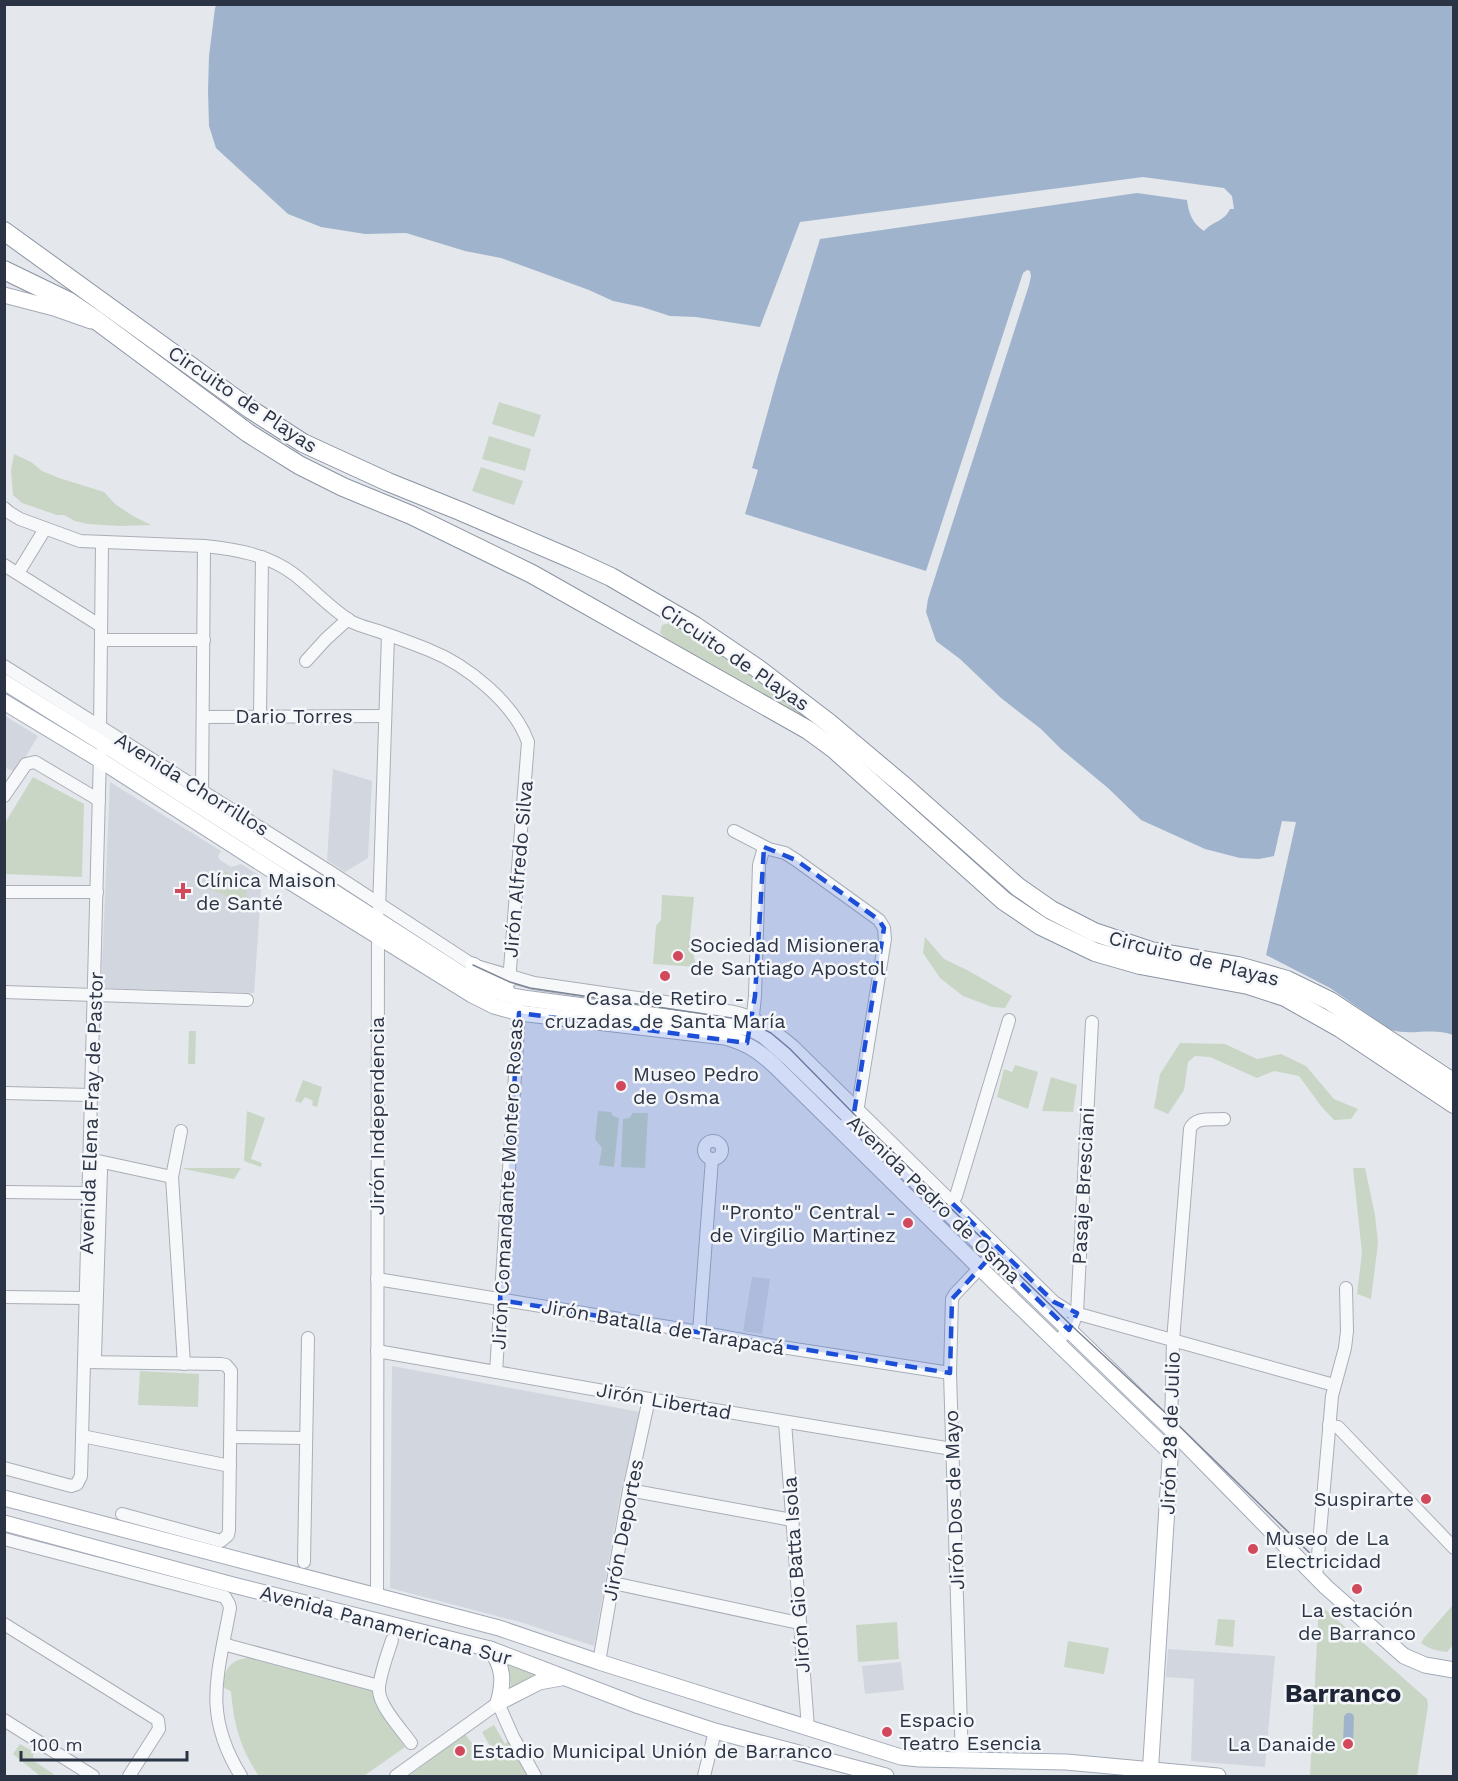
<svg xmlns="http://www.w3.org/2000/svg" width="1458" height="1781" viewBox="0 0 1458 1781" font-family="'Work Sans',sans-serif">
<rect width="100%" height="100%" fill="#e4e7ec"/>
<g fill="#d2d6de">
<polygon points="5,716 38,736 16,773 7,768 5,772"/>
<polygon points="333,769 372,781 368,858 345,872 327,860"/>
<polygon points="110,782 221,851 218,856 220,860 231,867 241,864 262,877 254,993 101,988"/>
<polygon points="752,1277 770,1279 762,1334 743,1331"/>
<polygon points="392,1366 640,1412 621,1491 594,1646 520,1622 390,1588"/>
<polygon points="1168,1649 1275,1656 1265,1767 1191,1761 1194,1679 1166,1677"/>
<polygon points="901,1662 904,1690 865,1694 862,1666"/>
</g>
<g fill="#c9d6c5">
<polygon points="499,402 541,415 534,437 492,424"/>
<polygon points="489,436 531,449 525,471 482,459"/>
<polygon points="14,454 31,462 42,471 59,478 104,492 115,504 133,516 151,525 120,526 88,524 75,521 64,515 57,515 22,503 13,495 11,470"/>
<polygon points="481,467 523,481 514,505 472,491"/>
<polygon points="670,623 684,628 832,729 827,733 669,642 660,633 662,625"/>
<polygon points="33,777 84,804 82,877 5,874 5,823"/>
<polygon points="225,871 247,885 246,902 244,904 210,889"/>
<polygon points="662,895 694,897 690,936 696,967 653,964 656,926 661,920"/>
<polygon points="925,937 944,959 969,971 1012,996 1005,1008 992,1007 963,996 940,978 923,953"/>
<polygon points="189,1031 196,1031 195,1064 188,1064"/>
<polygon points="1180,1043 1225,1044 1257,1059 1281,1054 1306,1066 1334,1099 1358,1109 1351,1119 1334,1120 1321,1106 1299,1076 1274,1071 1257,1078 1210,1057 1195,1056 1188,1062 1184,1090 1168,1114 1154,1108 1160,1074"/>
<polygon points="1015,1065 1038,1072 1028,1109 997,1097 1004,1069 1012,1072"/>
<polygon points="1051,1077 1077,1085 1073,1112 1042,1111"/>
<polygon points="303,1080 322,1087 317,1107 312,1105 313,1101 305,1097 301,1103 295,1101"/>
<polygon points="247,1111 265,1118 251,1159 262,1163 261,1167 244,1161"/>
<polygon points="598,1111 611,1112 613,1116 619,1118 614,1167 599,1165 602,1148 595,1139"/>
<polygon points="633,1113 648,1113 645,1168 621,1167 623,1119 629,1118"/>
<polygon points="184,1168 241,1168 234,1179 184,1169"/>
<polygon points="1353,1168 1365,1168 1375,1215 1378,1243 1371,1299 1357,1294 1362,1253"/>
<polygon points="140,1371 199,1374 198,1407 138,1405"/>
<polygon points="1319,1604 1427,1699 1428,1706 1417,1776 1310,1776"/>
<path d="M 1453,1605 L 1453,1645 L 1447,1652 C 1438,1651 1429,1649 1421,1643 L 1424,1638 Z"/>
<polygon points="1218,1619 1235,1620 1233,1647 1215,1645"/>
<polygon points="897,1622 899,1659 858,1662 856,1625"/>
<polygon points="1068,1641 1109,1648 1104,1674 1064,1667"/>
<path d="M 248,1658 L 374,1691 L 380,1711 L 405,1747 L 364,1776 L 259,1776 C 240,1748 234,1725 231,1691 L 222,1687 C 224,1671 230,1659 248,1658 Z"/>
<polygon points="508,1663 537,1675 511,1689"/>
<polygon points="494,1725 505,1744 509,1741 528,1776 409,1776 465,1734 485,1760 494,1753 482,1732"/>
<polygon points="20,1744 34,1752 33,1756 34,1761 52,1773 55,1776 40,1776 13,1754"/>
</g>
<g fill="#9fb4cc">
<path d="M 217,4 L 1453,5 L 1453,1035 C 1433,1027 1412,1036 1391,1030 L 1330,988 L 1266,955 L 1296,822 L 1282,821 L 1274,856 L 1259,859 L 1240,858 L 1205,849 L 1141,820 L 1108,788 L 1061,749 L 1041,729 L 1001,698 L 960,659 L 936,641 L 926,612 L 928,599 L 1029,285 L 1031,276 L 1030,271 L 1027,270 L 1023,273 L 926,571 L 745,514 L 758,470 L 752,468 L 778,375 L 820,239 L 1137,193 L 1187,200 C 1189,214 1192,223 1204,231 C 1213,221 1224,222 1230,209 L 1234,209 L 1232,196 L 1224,188 L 1143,177 L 800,222 L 760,327 L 696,317 L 670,316 L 642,307 L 613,301 L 589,290 L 501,258 L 465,251 L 406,233 L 365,234 L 321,227 L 288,214 L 216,148 L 209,126 L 208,91 L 209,56 L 215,8 Z"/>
<polygon points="1347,1713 1351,1713 1354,1716 1353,1746 1350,1749 1346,1749 1343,1746 1344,1716"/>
</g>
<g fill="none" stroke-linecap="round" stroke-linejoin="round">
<g stroke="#a9aeb7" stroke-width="14">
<g id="minor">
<path d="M 4,508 L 10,513 L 20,519 L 80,541 L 204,546 C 236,549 269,555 295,575 C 314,590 331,609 352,622 C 360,626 369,628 378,631 C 395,637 412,643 429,650 C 467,665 514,703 528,742 L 510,969 L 510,981"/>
<polyline points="4,565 101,626"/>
<polyline points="18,573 45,529"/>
<polyline points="101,640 204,640"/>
<polyline points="306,661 326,639 348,619"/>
<path d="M 4,666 L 332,873 L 473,965 L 534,983 L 734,1012 C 757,1017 775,1031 793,1046 L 1054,1302 L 1068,1311 L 1334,1385"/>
<polyline points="260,716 262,557"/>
<polyline points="203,717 385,716"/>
<polyline points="100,731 102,543"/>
<polyline points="4,796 26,764 35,762 99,800"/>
<polyline points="202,796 204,546"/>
<polyline points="734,831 769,849 785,853 796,860 879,920 884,928 885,939 858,1106 855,1115 840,1130"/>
<polyline points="4,892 97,892"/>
<polyline points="379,910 388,635"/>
<polyline points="4,992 247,1000"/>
<polyline points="752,1025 755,996 759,865 764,847"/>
<polyline points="4,1093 91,1095"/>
<polyline points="181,1131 172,1177 184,1364"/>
<circle cx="713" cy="1150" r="9"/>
<polyline points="89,1159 172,1177"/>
<polyline points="4,1192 88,1193"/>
<polyline points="933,1222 952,1203 956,1196 1009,1020"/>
<polyline points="377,1279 699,1332 775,1346 950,1373"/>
<polyline points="4,1297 85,1298"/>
<polyline points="699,1332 712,1159"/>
<polyline points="1057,1342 1072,1326 1077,1313 1092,1022"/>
<polyline points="377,1351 649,1399 952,1449"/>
<polyline points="95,1356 101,1170"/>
<polyline points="84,1362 221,1364 226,1365 231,1371 229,1530 228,1535 221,1541 122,1514"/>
<polyline points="496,1372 519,1013 517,1007"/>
<polyline points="785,1422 808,1728"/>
<polyline points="1329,1425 1338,1427 1454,1548"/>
<path d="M 1171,1429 L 1173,1341 L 1190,1129 C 1195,1116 1213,1120 1224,1119"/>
<polyline points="82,1436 230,1466"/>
<polyline points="231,1437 306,1438"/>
<polyline points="4,1468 71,1486 77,1484 81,1476 100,754"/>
<polyline points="629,1490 792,1520"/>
<path d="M 4,1539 L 225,1597 L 229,1604 L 230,1608 C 218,1675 202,1713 241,1776"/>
<polyline points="304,1562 308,1338"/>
<polyline points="1316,1578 1332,1396 1345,1348 1347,1331 1346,1288"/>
<polyline points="613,1583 799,1623"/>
<polyline points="377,1597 378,930"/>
<polyline points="4,1624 158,1720 159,1729 129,1776"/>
<path d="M 392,1640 C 388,1653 378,1679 379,1691 C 380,1707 402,1730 411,1743"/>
<polyline points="223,1644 379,1686"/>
<polyline points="599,1662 629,1490 649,1399"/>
<polyline points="4,1720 93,1776"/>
<polyline points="962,1760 950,1373 952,1299 955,1294 992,1255"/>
<polyline points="396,1776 498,1703 513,1737 535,1776"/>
<polyline points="704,1776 715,1731"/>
</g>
</g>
<g stroke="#a3abb8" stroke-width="17">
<g id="major">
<polyline points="4,295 54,308 91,321"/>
<path d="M 4,682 L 100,742 L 468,978 C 486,988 503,995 523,998 L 742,1027 L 751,1029 L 764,1036 L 789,1058 L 1171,1429 L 1326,1587 L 1404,1656 L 1425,1665 L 1454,1670"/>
<path d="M 4,702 L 100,760 L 284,878 L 472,995 L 494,1006 L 519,1013 L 725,1037 C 747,1043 759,1051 776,1067 L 980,1268 L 1171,1453"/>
<polyline points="473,965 507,991"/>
<polyline points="4,1498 499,1628 599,1662 901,1757 919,1759 1066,1762 1218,1776"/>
<polyline points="4,1523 233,1585 490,1649 639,1706 715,1731 886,1776"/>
<path d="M 490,1649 C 504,1667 504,1682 498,1703"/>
<polyline points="498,1703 539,1682 561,1678"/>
<polyline points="1150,1776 1171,1444"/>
</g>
</g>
<g stroke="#8b94a3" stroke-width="20">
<g id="highway">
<polyline points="4,231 250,409 303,443 388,482 460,511 574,560 611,577 695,626 757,668 829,723 904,786 1018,887 1051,910 1094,932 1151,951 1238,966 1287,980 1330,1001 1454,1083"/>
<polyline points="4,270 68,301 96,320 248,433 299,465 343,487 411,515 532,574 808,730 834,749 1004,901 1041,926 1095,952 1140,965 1248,985 1285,997 1340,1028 1454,1104"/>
</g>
</g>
<use href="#minor" stroke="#f7f8fa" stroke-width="12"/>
<use href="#major" stroke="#fff" stroke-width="15"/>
<use href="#highway" stroke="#fff" stroke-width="18"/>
<polyline stroke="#7d8696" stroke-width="1.5" points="473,965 510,982 530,988 745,1020 771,1033 790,1049 855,1115 1072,1326 1172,1419 1318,1561"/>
</g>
<path fill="#1d4ed8" fill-opacity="0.2" stroke="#1d4ed8" stroke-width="4.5" stroke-dasharray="12 8" stroke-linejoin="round" d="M 764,847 L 796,860 L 879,920 L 884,928 L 853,1119 L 946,1210 L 952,1203 L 1054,1302 L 1077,1313 L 1069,1330 L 992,1255 L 952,1299 L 950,1373 L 500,1300 L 519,1013 L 747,1043 L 755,996 Z"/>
<g fill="#d1495b" stroke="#f4f6f9" stroke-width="2">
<path d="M180 882h6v6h6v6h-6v6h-6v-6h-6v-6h6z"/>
<circle cx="678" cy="956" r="6"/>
<circle cx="665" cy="976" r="6"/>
<circle cx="621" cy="1086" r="6"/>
<circle cx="908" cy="1223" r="6"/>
<circle cx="1426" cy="1499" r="6"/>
<circle cx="1253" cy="1549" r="6"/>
<circle cx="1357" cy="1589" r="6"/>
<circle cx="887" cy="1732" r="6"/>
<circle cx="1348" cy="1744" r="6"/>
<circle cx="460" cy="1751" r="6"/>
</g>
<g text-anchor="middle" stroke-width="5" stroke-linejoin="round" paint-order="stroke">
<g font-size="20" fill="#2b3445" stroke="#f4f6f9">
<text transform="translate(243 399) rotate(34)" y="7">Circuito de Playas</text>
<text transform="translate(735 657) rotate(34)" y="7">Circuito de Playas</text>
<text x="294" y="723">Dario Torres</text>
<text transform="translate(192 784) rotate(32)" y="7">Avenida Chorrillos</text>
<text transform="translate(518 869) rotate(-85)" y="7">Jirón Alfredo Silva</text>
<text transform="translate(1194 958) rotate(14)" y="7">Circuito de Playas</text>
<text transform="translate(91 1113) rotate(-88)" y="7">Avenida Elena Fray de Pastor</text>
<text transform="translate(377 1116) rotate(-90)" y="7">Jirón Independencia</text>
<text transform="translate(507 1184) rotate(-87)" y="7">Jirón Comandante Montero Rosas</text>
<text transform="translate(1083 1186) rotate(-87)" y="7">Pasaje Bresciani</text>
<text transform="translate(934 1199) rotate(44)" y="7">Avenida Pedro de Osma</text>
<text transform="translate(663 1327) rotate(10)" y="7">Jirón Batalla de Tarapacá</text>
<text transform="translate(664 1401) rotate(10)" y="7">Jirón Libertad</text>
<text transform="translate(1170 1433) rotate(-88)" y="7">Jirón 28 de Julio</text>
<text transform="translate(954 1500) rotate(-92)" y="7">Jirón Dos de Mayo</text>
<text transform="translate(623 1530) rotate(-79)" y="7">Jirón Deportes</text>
<text transform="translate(796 1575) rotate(-94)" y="7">Jirón Gio Batta Isola</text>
<text transform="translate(386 1625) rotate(15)" y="7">Avenida Panamericana Sur</text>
</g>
<g font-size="20" fill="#2b3445" stroke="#f4f6f9" text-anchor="start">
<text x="196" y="887">Clínica Maison<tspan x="196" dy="23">de Santé</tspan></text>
<text x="690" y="952">Sociedad Misionera<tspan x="690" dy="23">de Santiago Apostol</tspan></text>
<text x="665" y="1005" text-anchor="middle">Casa de Retiro -<tspan x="665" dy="23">cruzadas de Santa María</tspan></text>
<text x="633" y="1081">Museo Pedro<tspan x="633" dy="23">de Osma</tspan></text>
<text x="896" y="1219" text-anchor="end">"Pronto" Central -<tspan x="896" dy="23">de Virgilio Martinez</tspan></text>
<text x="1414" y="1506" text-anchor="end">Suspirarte</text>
<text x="1265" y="1545">Museo de La<tspan x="1265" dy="23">Electricidad</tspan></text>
<text x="1357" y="1617" text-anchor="middle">La estación<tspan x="1357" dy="23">de Barranco</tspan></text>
<text x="899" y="1727">Espacio<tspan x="899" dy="23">Teatro Esencia</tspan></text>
<text x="1336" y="1751" text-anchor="end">La Danaide</text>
<text x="472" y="1758">Estadio Municipal Unión de Barranco</text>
</g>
<g font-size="26" font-weight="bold" fill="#1d2536" stroke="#f4f6f9">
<text x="1343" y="1702">Barranco</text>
</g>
</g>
<rect width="1458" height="1781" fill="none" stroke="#2b3445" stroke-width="12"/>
<path d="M21 1751v9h166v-9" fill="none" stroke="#2b3445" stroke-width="3"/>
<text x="30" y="1751" font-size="18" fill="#2b3445" stroke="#f4f6f9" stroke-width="4.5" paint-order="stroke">100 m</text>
</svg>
